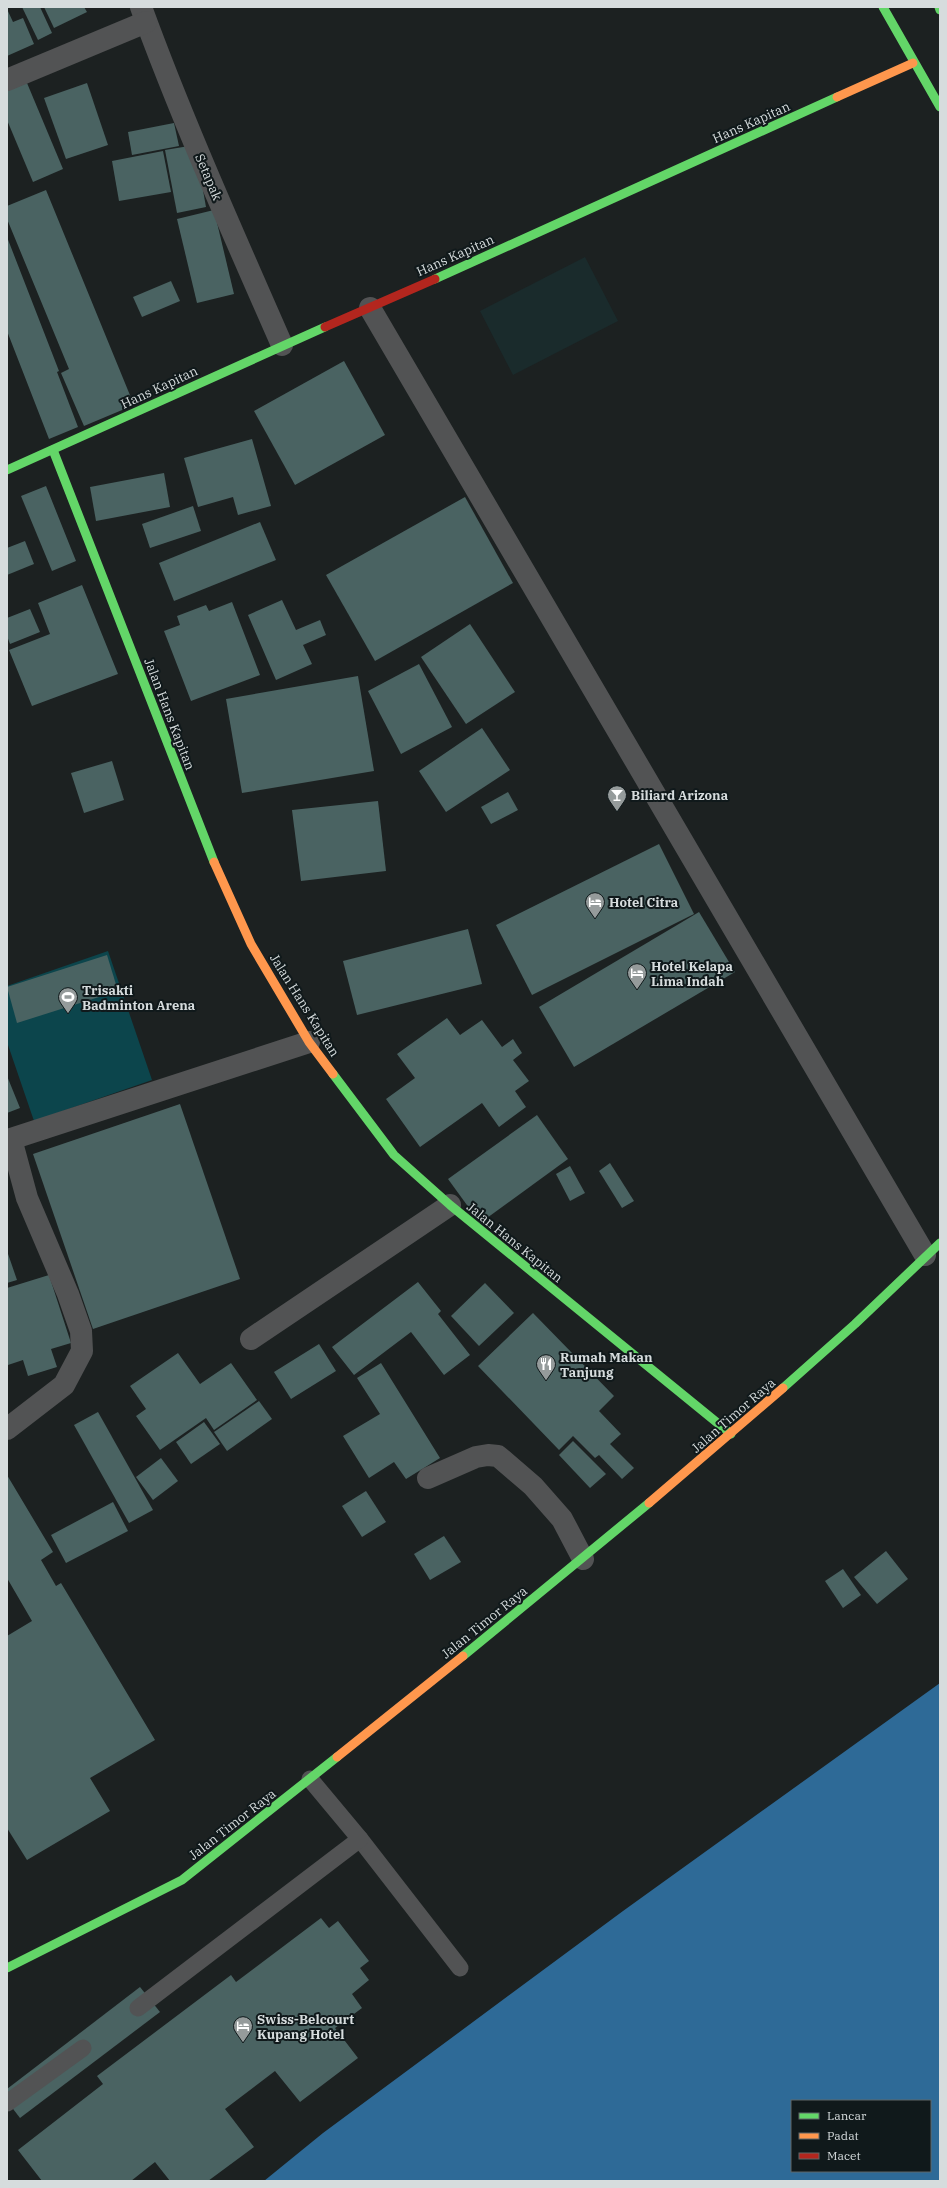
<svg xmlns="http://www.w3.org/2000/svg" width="947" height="2188" viewBox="0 0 947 2188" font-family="'IBM Plex Serif',serif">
<rect width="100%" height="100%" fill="#1c2121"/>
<polygon fill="#1a2b2c" points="585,257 618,321 513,375 480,311"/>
<polygon fill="#0c454c" points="108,951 152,1080 34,1121 7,1042 7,986"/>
<path fill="#2e6a97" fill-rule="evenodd" d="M 940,1683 L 940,2181 L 264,2181 L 323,2133 L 623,1911 ZM 792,2101 L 930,2101 L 930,2171 L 792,2171 Z"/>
<g fill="#4a6362">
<polygon points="22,7 40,7 52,33 38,40"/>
<polygon points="44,7 84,7 87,12 54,28"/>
<polygon points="7,9 13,22 23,18 34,44 7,56"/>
<polygon points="27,83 63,169 33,182 7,120 7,91"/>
<polygon points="87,83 108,145 66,159 44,98"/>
<polygon points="174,123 179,146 132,155 128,132"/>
<polygon points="195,145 206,207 177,213 165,150"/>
<polygon points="163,151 171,192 119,201 112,161"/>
<polygon points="46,190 134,405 84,426 61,373 69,369 7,219 7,206"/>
<polygon points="214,210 234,294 197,303 177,219"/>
<polygon points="7,237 59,371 57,372 78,427 49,439 7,331"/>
<polygon points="171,281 180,301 142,317 133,297"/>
<polygon points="344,361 385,435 295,485 254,411"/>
<polygon points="252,439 271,506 238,515 233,497 198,507 184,458"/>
<polygon points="164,473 170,507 96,521 90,487"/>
<polygon points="46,486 76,561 52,571 21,496"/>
<polygon points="465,497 513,583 375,661 326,575"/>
<polygon points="193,506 201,531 150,548 142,524"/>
<polygon points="260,522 276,560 174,601 159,563"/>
<polygon points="25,541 34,564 7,575 7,548"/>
<polygon points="82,585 118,674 32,706 9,650 50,634 38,603"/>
<polygon points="282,600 296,630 320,620 326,635 303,645 312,664 276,680 248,615"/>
<polygon points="232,602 260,675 191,701 164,631 180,625 177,616 206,605 209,611"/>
<polygon points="30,609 40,632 10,644 7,636 7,618"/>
<polygon points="470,624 515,692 466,724 421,657"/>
<polygon points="419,664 452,727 401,754 368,691"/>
<polygon points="358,676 374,771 242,793 226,699"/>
<polygon points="482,728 510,770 446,812 419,771"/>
<polygon points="112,761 124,800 84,813 71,773"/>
<polygon points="508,792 518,810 491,824 481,807"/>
<polygon points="378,801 386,871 301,881 292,810"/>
<polygon points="659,844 694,914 532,995 496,925"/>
<polygon points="699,912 735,972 574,1067 539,1007"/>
<polygon points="468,929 482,984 357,1015 343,961"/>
<polygon points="107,955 118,991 17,1023 7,987"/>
<polygon points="447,1018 460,1035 482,1020 502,1047 513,1039 522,1053 513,1060 529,1081 515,1091 526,1107 499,1127 482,1103 420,1147 386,1099 415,1078 397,1054"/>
<polygon points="7,1076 20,1108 7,1113"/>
<polygon points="180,1104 240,1279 93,1329 33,1154"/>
<polygon points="537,1115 568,1159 480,1223 448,1179"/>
<polygon points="610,1163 634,1201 622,1208 599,1171"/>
<polygon points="570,1166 585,1193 570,1201 556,1174"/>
<polygon points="7,1251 17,1280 7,1283"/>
<polygon points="49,1275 71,1343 51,1349 57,1367 28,1376 23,1360 8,1365 7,1363 7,1288"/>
<polygon points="418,1282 441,1311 438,1314 470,1355 444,1375 411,1332 354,1375 332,1347"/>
<polygon points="485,1283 514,1313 479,1346 451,1316"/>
<polygon points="533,1313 614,1396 599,1411 621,1434 610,1444 634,1468 622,1479 599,1455 595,1458 573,1436 559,1450 478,1366"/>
<polygon points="319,1344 336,1371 291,1399 274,1372"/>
<polygon points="178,1353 200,1384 231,1363 257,1400 214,1430 206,1418 160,1450 136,1416 146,1409 130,1386"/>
<polygon points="381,1363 440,1458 406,1479 394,1462 369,1478 343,1436 380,1414 357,1378"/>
<polygon points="259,1401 272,1419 227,1451 214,1432"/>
<polygon points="98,1412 153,1510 129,1523 74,1425"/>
<polygon points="204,1422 220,1444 191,1464 176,1442"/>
<polygon points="573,1441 606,1474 590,1488 559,1455"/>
<polygon points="161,1458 178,1481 153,1500 136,1477"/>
<polygon points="7,1475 53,1552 41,1560 56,1586 61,1583 155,1740 90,1778 110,1811 27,1860 7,1828 7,1636 32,1621 7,1578"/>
<polygon points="366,1491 386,1522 362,1537 342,1506"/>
<polygon points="113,1502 128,1531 66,1563 51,1535"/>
<polygon points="444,1536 461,1562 430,1580 414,1554"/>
<polygon points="886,1551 908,1579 877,1604 854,1577"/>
<polygon points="843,1569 861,1595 843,1608 825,1581"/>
<polygon points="321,1918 329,1928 338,1921 369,1961 360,1968 369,1980 352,1994 362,2008 335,2028 358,2058 300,2102 275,2071 225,2109 254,2147 208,2181 170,2181 155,2162 131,2181 42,2181 18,2150 103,2084 97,2076 231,1975 236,1982"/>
<polygon points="140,1987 160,2012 20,2118 7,2101 7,2089"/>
</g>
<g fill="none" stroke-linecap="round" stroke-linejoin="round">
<g stroke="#525354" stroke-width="17">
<polyline points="360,1839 460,1968"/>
<polyline points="138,2008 360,1839 310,1779"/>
<polyline points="7,2103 83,2048"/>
</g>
<g stroke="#525354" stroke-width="22">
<path d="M 141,7 C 183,122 233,233 282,345"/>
<polyline points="7,80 146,22"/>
<polyline points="370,308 925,1255"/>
<polyline points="251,1339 450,1205"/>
<polyline points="7,1429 64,1385 82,1351 81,1331 68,1294 27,1198 11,1139 309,1042"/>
<polyline points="428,1478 476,1457 488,1455 498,1456 533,1486 562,1519 583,1559"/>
</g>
<g stroke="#63d668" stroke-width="9">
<polyline points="883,7 940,107"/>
<polyline points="939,7 940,10"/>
<polyline points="435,279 837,97"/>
<polyline points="53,450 214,862"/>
<polyline points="7,470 325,327"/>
<polyline points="333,1074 394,1155 450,1205 731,1434"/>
<polyline points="783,1388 855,1324 940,1243"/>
<polyline points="463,1656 649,1503"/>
<polyline points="7,1968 182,1880 337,1757"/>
</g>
<g stroke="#ff974d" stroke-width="9">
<polyline points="837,97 913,63"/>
<polyline points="214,862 251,944 309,1042 333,1074"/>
<polyline points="649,1503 783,1388"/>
<polyline points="337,1757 463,1656"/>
</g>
<polyline stroke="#b3261e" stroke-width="9" points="325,327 435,279"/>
</g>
<defs>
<g id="bar-pin" transform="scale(1)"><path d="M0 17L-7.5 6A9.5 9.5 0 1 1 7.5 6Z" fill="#959b9b" stroke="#10191b"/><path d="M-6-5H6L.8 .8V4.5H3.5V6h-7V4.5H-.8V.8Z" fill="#fff"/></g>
<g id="hotel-pin" transform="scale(1)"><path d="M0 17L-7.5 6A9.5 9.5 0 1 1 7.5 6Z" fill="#959b9b" stroke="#10191b"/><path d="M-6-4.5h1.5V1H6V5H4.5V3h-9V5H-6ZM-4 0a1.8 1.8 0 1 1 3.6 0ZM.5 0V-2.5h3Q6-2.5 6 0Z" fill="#fff"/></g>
<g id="stadium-pin" transform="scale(1)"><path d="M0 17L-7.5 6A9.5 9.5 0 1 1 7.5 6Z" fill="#959b9b" stroke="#10191b"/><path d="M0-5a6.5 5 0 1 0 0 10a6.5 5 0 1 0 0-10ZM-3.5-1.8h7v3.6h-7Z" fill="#fff"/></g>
<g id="restaurant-pin" transform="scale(1)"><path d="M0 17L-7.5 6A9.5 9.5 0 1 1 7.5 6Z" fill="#959b9b" stroke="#10191b"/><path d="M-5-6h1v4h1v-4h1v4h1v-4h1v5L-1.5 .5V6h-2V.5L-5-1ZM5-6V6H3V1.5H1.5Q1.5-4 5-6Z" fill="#fff"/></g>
</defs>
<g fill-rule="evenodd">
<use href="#bar-pin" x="617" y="795"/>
<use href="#hotel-pin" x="595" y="902"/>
<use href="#hotel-pin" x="637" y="973"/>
<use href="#stadium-pin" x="68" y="997"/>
<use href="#restaurant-pin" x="546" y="1364"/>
<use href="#hotel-pin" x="243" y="2026"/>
</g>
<g text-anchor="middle" stroke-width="4" stroke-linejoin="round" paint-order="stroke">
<g font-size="13" fill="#d6dcdd" stroke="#10191b">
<text transform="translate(751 122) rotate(-24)" y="5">Hans Kapitan</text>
<text transform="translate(209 177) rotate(67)" y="5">Setapak</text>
<text transform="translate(455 255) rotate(-24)" y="5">Hans Kapitan</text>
<text transform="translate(159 387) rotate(-25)" y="5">Hans Kapitan</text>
<text transform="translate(170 714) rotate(69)" y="5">Jalan Hans Kapitan</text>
<text transform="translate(305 1005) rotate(58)" y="5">Jalan Hans Kapitan</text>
<text transform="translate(515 1242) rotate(39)" y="5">Jalan Hans Kapitan</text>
<text transform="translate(733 1415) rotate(-41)" y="5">Jalan Timor Raya</text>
<text transform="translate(484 1622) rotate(-39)" y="5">Jalan Timor Raya</text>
<text transform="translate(232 1824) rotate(-38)" y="5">Jalan Timor Raya</text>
</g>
<g font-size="13" font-weight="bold" fill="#d6dcdd" stroke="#10191b" text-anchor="start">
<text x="631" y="800">Biliard Arizona</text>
<text x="609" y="907">Hotel Citra</text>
<text x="651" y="971">Hotel Kelapa<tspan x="651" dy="15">Lima Indah</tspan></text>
<text x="82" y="995">Trisakti<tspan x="82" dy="15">Badminton Arena</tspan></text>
<text x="560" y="1362">Rumah Makan<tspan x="560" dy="15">Tanjung</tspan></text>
<text x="257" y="2024">Swiss-Belcourt<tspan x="257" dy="15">Kupang Hotel</tspan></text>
</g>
</g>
<rect width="947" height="2188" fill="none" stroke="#d6dcdd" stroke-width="16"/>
<rect x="791" y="2100" width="140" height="72" fill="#10191b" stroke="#5f6769"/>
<rect x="799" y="2113" width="20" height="6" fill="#63d668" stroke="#5f6769"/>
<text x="827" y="2120" font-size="12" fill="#d6dcdd">Lancar</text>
<rect x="799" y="2133" width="20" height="6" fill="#ff974d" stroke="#5f6769"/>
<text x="827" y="2140" font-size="12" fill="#d6dcdd">Padat</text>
<rect x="799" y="2153" width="20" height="6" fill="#b3261e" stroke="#5f6769"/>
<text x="827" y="2160" font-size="12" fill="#d6dcdd">Macet</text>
</svg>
